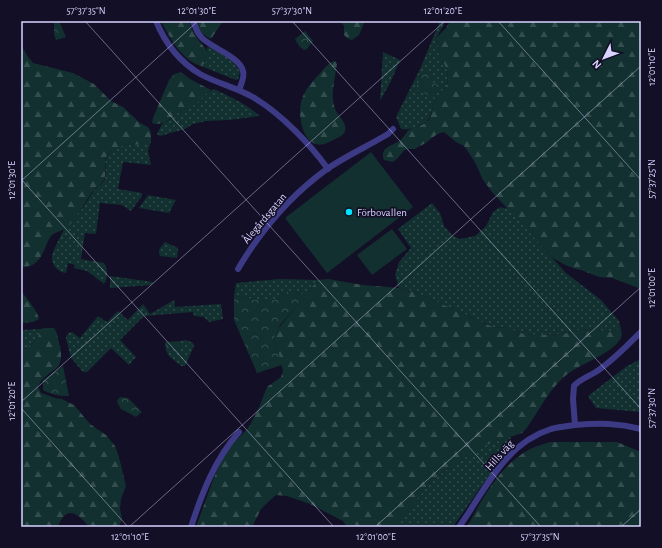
<svg xmlns="http://www.w3.org/2000/svg" width="662" height="548" viewBox="0 0 662 548" font-family="'Alegreya Sans',sans-serif">
<defs>
<pattern id="grass-dots" width="8" height="8" patternUnits="userSpaceOnUse"><rect width="8" height="8" fill="#12302f"/><path d="M2 2h.1M6 6h.1" fill="none" stroke="#344d4e" stroke-width="1.8" stroke-linecap="round"/></pattern>
<pattern id="forest-firs" width="22" height="20" patternUnits="userSpaceOnUse"><rect width="22" height="20" fill="#12302f"/><path d="M5 1l3.5 6h-7zM16 11l3.5 6h-7z" fill="#344d4e"/></pattern>
<pattern id="park-crowns" width="20" height="18" patternUnits="userSpaceOnUse"><rect width="20" height="18" fill="#12302f"/><path d="M2 6a3 3 0 1 1 6 0M12 15a3 3 0 1 1 6 0" fill="none" stroke="#344d4e"/></pattern>
</defs>
<rect width="100%" height="100%" fill="#130f26"/>
<g fill="url(#grass-dots)">
<path d="M 440,21 L 446,21 L 436,38 L 440,55 L 448,72 L 447,86 C 440,92 436,99 433,107 C 429,119 429,122 416,127 C 410,129 407,130 401,129 L 396,117 L 420,69 Z"/>
<path d="M 207,47 L 209,47 C 220,53 235,60 240,72 L 238,79 L 236,80 L 201,66 C 209,62 207,54 207,47 Z"/>
<polygon points="383,52 400,60 391,81 380,101"/>
<path d="M 214,89 C 231,97 246,104 260,116 L 229,120 L 206,121 L 193,124 L 185,129 L 160,136 L 157,134 L 162,124 L 171,119 L 179,112 L 196,104 L 206,93 Z"/>
<path d="M 151,141 L 148,151 L 151,165 L 123,162 L 118,189 L 142,193 L 142,196 L 131,211 L 122,205 L 100,203 L 96,234 L 85,233 L 81,259 L 104,263 C 108,270 108,277 104,284 L 87,271 L 74,268 L 75,265 L 68,263 L 66,273 C 58,272 51,265 52,256 C 52,253 63,231 65,228 C 70,222 76,216 81,210 C 86,204 89,197 93,192 C 96,187 101,185 104,181 C 109,172 102,162 108,154 C 117,141 138,147 151,141 Z"/>
<polygon points="148,195 176,200 169,213 139,208"/>
<polygon points="432,203 440,213 444,226 453,236 460,239 475,236 486,226 493,212 500,207 509,209 566,273 601,300 619,321 621,329 610,332 591,329 579,330 563,334 536,335 520,333 508,328 493,327 415,292 399,288 395,275 399,262 411,248 398,229"/>
<path d="M 165,242 L 178,248 L 177,258 L 160,256 C 157,250 161,247 165,242 Z"/>
<polygon points="110,276 153,282 152,285 110,288"/>
<path d="M 280,279 L 318,280 L 306,296 C 293,290 289,288 278,300 L 257,300 L 234,296 L 236,283 Z"/>
<polygon points="174,300 175,307 221,304 223,319 209,322 204,317 194,316 193,312 144,316 120,340 136,357 129,365 111,348 87,372 83,372 71,358 66,338 68,333 72,332 80,338 98,316 107,322 118,311 128,320 143,304 150,314"/>
<path d="M 40,329 C 41,340 29,346 21,352 L 21,330 Z"/>
<polygon points="186,340 193,343 194,346 185,366 181,366 169,356 166,350 181,348 180,341"/>
<polygon points="641,359 641,412 596,408 588,396 627,366"/>
<path d="M 510,437 L 513,443 L 512,447 L 480,488 L 453,527 L 396,527 C 417,492 449,462 486,445 C 494,442 502,440 510,437 Z"/>
</g>
<g fill="url(#forest-firs)">
<path d="M 161,21 L 189,21 C 191,27 193,33 197,38 C 203,47 218,57 201,66 C 181,60 170,38 161,21 Z"/>
<path d="M 196,21 L 223,21 L 211,39 C 203,35 198,30 196,21 Z"/>
<polygon points="340,21 365,21 359,35 352,40 348,39 344,35 344,26"/>
<path d="M 450,21 L 641,21 L 641,289 L 612,278 L 599,277 L 581,270 L 576,269 L 565,265 L 553,258 L 492,192 L 483,180 L 476,164 L 467,150 L 464,146 L 456,142 L 444,132 C 435,134 434,137 427,142 C 423,145 419,146 415,149 L 406,149 C 401,153 399,158 393,162 L 384,160 C 379,147 392,146 399,141 C 404,138 406,132 410,129 C 415,127 421,126 425,123 C 431,119 431,113 433,107 C 436,99 440,92 447,86 L 448,72 L 440,55 L 436,38 L 446,28 Z"/>
<path d="M 21,45 L 28,57 L 33,63 L 73,73 L 94,84 L 111,101 L 123,107 L 140,123 L 148,127 L 151,132 L 151,141 C 138,148 118,141 108,154 C 102,161 108,171 104,180 C 101,185 96,187 93,191 C 84,203 78,218 66,228 C 62,231 56,232 52,235 C 45,243 44,257 35,263 C 30,267 27,267 21,266 Z"/>
<path d="M 335,61 L 337,64 C 335,78 330,96 335,109 C 338,116 348,124 345,131 C 344,136 335,139 331,141 C 306,156 297,121 301,102 C 304,90 313,81 321,72 C 325,68 329,62 335,61 Z"/>
<path d="M 181,72 L 190,79 L 211,90 C 205,94 199,102 195,105 C 190,108 185,109 180,112 C 171,117 164,127 152,123 L 153,118 L 169,80 L 174,74 Z"/>
<path d="M 328,279 L 363,285 L 399,288 L 415,292 L 493,327 L 508,328 L 520,333 L 536,335 L 563,334 L 579,330 L 591,329 L 610,332 L 621,329 C 622,334 622,338 619,341 C 609,354 586,362 572,371 C 553,382 539,411 526,429 L 522,433 L 486,445 L 444,471 L 426,488 L 396,527 L 347,527 L 343,521 L 310,504 L 287,496 L 276,495 L 268,502 L 261,509 L 252,527 L 196,527 L 213,480 L 225,452 L 249,427 L 260,405 L 267,387 L 281,377 L 283,371 L 274,338 L 278,329 L 318,280 Z"/>
<path d="M 21,291 C 26,297 38,312 39,319 L 33,322 L 21,323 Z"/>
<path d="M 45,328 L 54,328 C 58,333 58,340 60,346 C 66,375 46,367 38,387 L 41,393 L 55,398 L 62,399 L 74,405 L 90,424 L 106,435 L 115,446 L 119,457 L 126,486 L 121,499 L 120,508 L 122,519 L 119,527 L 89,527 C 78,513 66,504 58,527 L 21,527 L 21,352 C 29,346 41,340 40,329 Z"/>
<path d="M 550,442 L 617,442 L 641,452 L 641,527 L 467,527 C 483,498 500,465 530,449 C 536,446 544,444 550,442 Z"/>
</g>
<g fill="url(#park-crowns)">
<polygon points="59,21 66,37 56,40 54,34 54,23"/>
<polygon points="305,31 313,41 307,49 304,50 299,46 295,39"/>
<polygon points="424,71 432,75 430,81 440,86 435,98 415,89"/>
<polygon points="290,291 294,291 306,296 280,325 274,338 282,365 257,373 234,320 234,296 257,300 278,300 284,293"/>
<polygon points="180,341 181,348 166,350 165,342"/>
<path d="M 63,366 L 69,396 C 59,396 52,395 43,390 L 43,380 Z"/>
<polygon points="121,397 128,398 142,412 136,417 121,409 117,402 118,399"/>
</g>
<g fill="#12302f">
<polygon points="371,152 413,207 327,273 285,218"/>
<polygon points="392,229 407,249 372,275 357,255"/>
</g>
<g fill="none" stroke-linecap="round" stroke-linejoin="round">
<g stroke="#3d3a85" stroke-width="6">
<path d="M 156,21 C 165,43 180,62 200,74 C 218,84 239,88 256,99 C 282,115 310,144 328,169"/>
<path d="M 193,21 C 195,27 197,33 202,38 C 212,48 240,57 243,71 C 245,77 241,84 239,90"/>
<path d="M 238,269 C 261,230 291,195 327,169 C 346,156 368,146 388,134 L 393,129"/>
<path d="M 575,425 C 599,423 618,423 641,429"/>
<path d="M 191,527 C 202,493 215,459 239,432"/>
<path d="M 459,527 C 486,489 504,444 551,429 C 559,427 568,426 575,425 L 573,399 L 574,386 C 579,380 587,377 594,373 C 612,362 626,346 641,332"/>
</g>
</g>
<path fill="none" stroke="#d9d4ff" stroke-width="1" stroke-opacity="0.45" d="M 85,21 L 541,527M 292,21 L 641,409M 498,21 L 641,180M 21,179 L 334,527M 21,181 L 198,21M 21,402 L 445,21M 21,408 L 128,527M 129,527 L 641,66M 375,527 L 641,287M 621,527 L 641,509"/>
<circle fill="#00e5ff" stroke="#130f26" stroke-width="1.5" cx="349" cy="212" r="4"/>
<g text-anchor="middle" stroke-width="3.5" stroke-linejoin="round" paint-order="stroke">
<g font-size="11" fill="#d9d4ff" stroke="#130f26" text-anchor="start">
<text x="357" y="216">Förbovallen</text>
</g>
<g font-size="11" fill="#d9d4ff" stroke="#130f26">
<text transform="translate(264 218) rotate(-50)" y="4">Ålegårdsgatan</text>
<text transform="translate(499 455) rotate(-48)" y="4">Hills väg</text>
</g>
</g>
<rect width="662" height="548" fill="none" stroke="#130f26" stroke-width="44"/>
<g transform="translate(604 58) rotate(228)" stroke="#130f26" stroke-width="3" paint-order="stroke">
<path d="M0-3L7 15L0 10L-7 15Z" fill="#d9d4ff"/>
<text y="-6" font-size="11" font-weight="bold" text-anchor="middle" fill="#d9d4ff">N</text>
</g>
<rect x="22" y="22" width="618" height="504" fill="none" stroke="#d9d4ff" stroke-width="1.5"/>
<g font-size="10" text-anchor="middle" fill="#d9d4ff">
<text x="86" y="14">57°37'35"N</text>
<text x="197" y="14">12°01'30"E</text>
<text x="292" y="14">57°37'30"N</text>
<text x="443" y="14">12°01'20"E</text>
<text transform="translate(651 67) rotate(-90)" y="4">12°01'10"E</text>
<text transform="translate(651 179) rotate(-90)" y="4">57°37'25"N</text>
<text transform="translate(11 180) rotate(-90)" y="4">12°01'30"E</text>
<text transform="translate(651 288) rotate(-90)" y="4">12°01'00"E</text>
<text transform="translate(11 401) rotate(-90)" y="4">12°01'20"E</text>
<text transform="translate(651 408) rotate(-90)" y="4">57°37'30"N</text>
<text x="130" y="540">12°01'10"E</text>
<text x="376" y="540">12°01'00"E</text>
<text x="540" y="540">57°37'35"N</text>
</g>
</svg>
